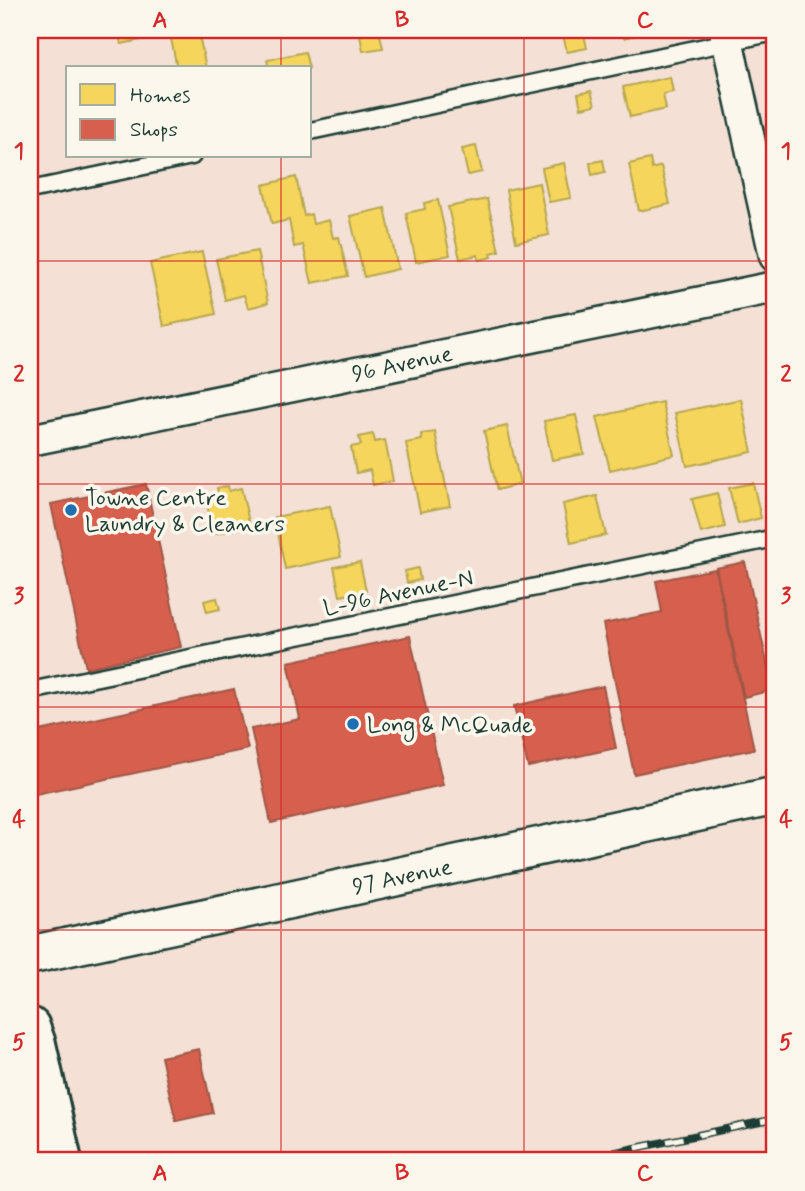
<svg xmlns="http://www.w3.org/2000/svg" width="805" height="1191" viewBox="0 0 805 1191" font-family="Mynerve,sans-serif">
<rect width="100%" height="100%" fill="#f4e0d5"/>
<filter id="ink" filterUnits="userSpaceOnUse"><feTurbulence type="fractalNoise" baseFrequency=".0143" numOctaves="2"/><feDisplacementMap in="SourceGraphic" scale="14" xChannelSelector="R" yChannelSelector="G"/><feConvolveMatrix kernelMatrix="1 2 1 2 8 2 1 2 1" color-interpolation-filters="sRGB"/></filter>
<g filter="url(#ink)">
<g fill="#f6d55c" stroke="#b6a750" stroke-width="2">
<polygon points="118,30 198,30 206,68 177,68 170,34 121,44"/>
<polygon points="359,30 379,30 383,48 363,51"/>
<polygon points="562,30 583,30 587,48 567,52"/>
<polygon points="622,30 653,30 624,38"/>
<polygon points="305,52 309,68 269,68 267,60"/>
<polygon points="670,77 673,92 663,94 666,109 630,117 623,87"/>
<polygon points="591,91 595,105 581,108 578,94"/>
<polygon points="476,146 482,172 468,175 462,149"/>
<polygon points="650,159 652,169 661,166 670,204 639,211 629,164"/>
<polygon points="603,160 605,172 592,175 590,163"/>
<polygon points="564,163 571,198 549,202 542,168"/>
<polygon points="296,177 304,216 311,214 313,224 329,220 333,238 339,237 348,276 312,283 303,245 294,247 289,220 272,224 263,185"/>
<polygon points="539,183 549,235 516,242 506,190"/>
<polygon points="487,199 499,251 491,253 492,257 479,260 478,255 460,259 448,207"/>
<polygon points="438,200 450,255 416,262 406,213 425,209 424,203"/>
<polygon points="385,208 398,269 364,277 350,216"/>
<polygon points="257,251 268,303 248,308 244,295 225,300 216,259"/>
<polygon points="202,252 216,314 164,326 150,263"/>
<polygon points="741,399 752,452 687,466 675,413"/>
<polygon points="662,402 674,455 610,470 597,417"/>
<polygon points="576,415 584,454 552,460 544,421"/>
<polygon points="507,426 520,484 497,490 484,431"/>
<polygon points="435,432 450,506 420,512 406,443 422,440 421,434"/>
<polygon points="373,434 375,442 385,440 393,481 373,485 370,470 356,473 351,447 361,445 359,437"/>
<polygon points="753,483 761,518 738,524 729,488"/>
<polygon points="228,486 229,491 241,488 250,526 214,534 205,496 218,493 217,488"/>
<polygon points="717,493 725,527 701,533 692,499"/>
<polygon points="597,496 606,535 571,543 563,504"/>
<polygon points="330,506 341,557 285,569 275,517"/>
<polygon points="360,562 366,591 340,596 334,567"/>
<polygon points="418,568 420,580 407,583 405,571"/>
<polygon points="217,598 220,609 207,612 204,601"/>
</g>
<g fill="#d6604d" stroke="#9f5646" stroke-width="2">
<polygon points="146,484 181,647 86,668 51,504"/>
<polygon points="745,562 773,690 744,697 716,568"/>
<polygon points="715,569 754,749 634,774 603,624 662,612 656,581"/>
<polygon points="410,636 443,785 271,823 251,729 300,719 288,662"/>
<polygon points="603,686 616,748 528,767 514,706"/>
<polygon points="234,689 248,749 31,795 30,733"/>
<polygon points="199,1049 213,1113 176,1121 161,1057"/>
</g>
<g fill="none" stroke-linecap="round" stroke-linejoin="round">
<g stroke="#1f3d34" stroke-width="21">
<g id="service">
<polyline points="310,131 775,32"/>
<polyline points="30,190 192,156"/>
<polyline points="30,691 775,538"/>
</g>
</g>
<g stroke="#1f3d34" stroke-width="35">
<g id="minor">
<polyline points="725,30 775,256"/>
<polyline points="30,440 775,287"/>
</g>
</g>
<g stroke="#1f3d34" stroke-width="42">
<polyline id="tertiary" points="30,955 775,796"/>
</g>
<g stroke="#1f3d34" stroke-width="44">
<polyline id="secondary" points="30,1027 36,1044 62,1161"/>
</g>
<use href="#service" stroke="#fbf7ec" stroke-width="16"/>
<use href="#minor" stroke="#fbf7ec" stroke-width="30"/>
<use href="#tertiary" stroke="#fbf7ec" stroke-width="37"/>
<use href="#secondary" stroke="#fbf7ec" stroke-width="38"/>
<g stroke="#1f3d34" stroke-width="8">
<polyline id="rail" points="573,1161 775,1119"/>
</g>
<use href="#rail" stroke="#fbf7ec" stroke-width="5" stroke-dasharray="16" stroke-linecap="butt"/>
</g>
</g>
<path fill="none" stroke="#d62828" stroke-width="2" stroke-opacity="0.55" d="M 281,30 L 281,68M 524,30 L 524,1161M 281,156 L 281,1161M 30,261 L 775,261M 30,484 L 775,484M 30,707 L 775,707M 30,930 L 775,930"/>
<g fill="#1f6fb2" stroke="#fbf7ec" stroke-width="2.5">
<circle cx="71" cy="510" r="7"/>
<circle cx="353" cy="724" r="7"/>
</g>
<g text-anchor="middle" stroke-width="7" stroke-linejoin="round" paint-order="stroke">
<g font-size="23" fill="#1f3d34" stroke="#fbf7ec">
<text transform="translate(402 363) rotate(-12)" y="8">96 Avenue</text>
<text transform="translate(398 592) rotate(-12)" y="8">L-96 Avenue-N</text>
<text transform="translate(402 876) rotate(-12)" y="8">97 Avenue</text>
</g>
<g font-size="23" fill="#1f3d34" stroke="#fbf7ec" text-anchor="start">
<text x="85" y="505">Towne Centre<tspan x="85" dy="26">Laundry &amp; Cleaners</tspan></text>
<text x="367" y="732">Long &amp; McQuade</text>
</g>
</g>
<rect width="805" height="1191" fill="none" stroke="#fbf7ec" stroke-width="77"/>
<rect x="66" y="66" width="245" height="91" fill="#fbf7ec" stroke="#a3ada2" stroke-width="2"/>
<rect x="80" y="84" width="35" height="21" fill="#f6d55c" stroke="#a3ada2" stroke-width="2"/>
<text x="130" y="102" font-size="21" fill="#1f3d34">Homes</text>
<rect x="80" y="119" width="35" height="21" fill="#d6604d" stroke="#a3ada2" stroke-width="2"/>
<text x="130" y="136" font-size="21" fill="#1f3d34">Shops</text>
<rect x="38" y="38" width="728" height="1114" fill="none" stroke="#d62828" stroke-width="2.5"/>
<g font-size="23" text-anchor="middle" font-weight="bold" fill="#d62828">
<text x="160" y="27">A</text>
<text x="402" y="27">B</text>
<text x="645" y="27">C</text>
<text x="19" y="158">1</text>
<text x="786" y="158">1</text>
<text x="19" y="381">2</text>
<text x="786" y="381">2</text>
<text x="19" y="603">3</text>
<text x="786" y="603">3</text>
<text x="19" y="826">4</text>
<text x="786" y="826">4</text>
<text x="19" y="1049">5</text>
<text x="786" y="1049">5</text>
<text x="160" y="1180">A</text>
<text x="402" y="1180">B</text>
<text x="645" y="1180">C</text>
</g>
</svg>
